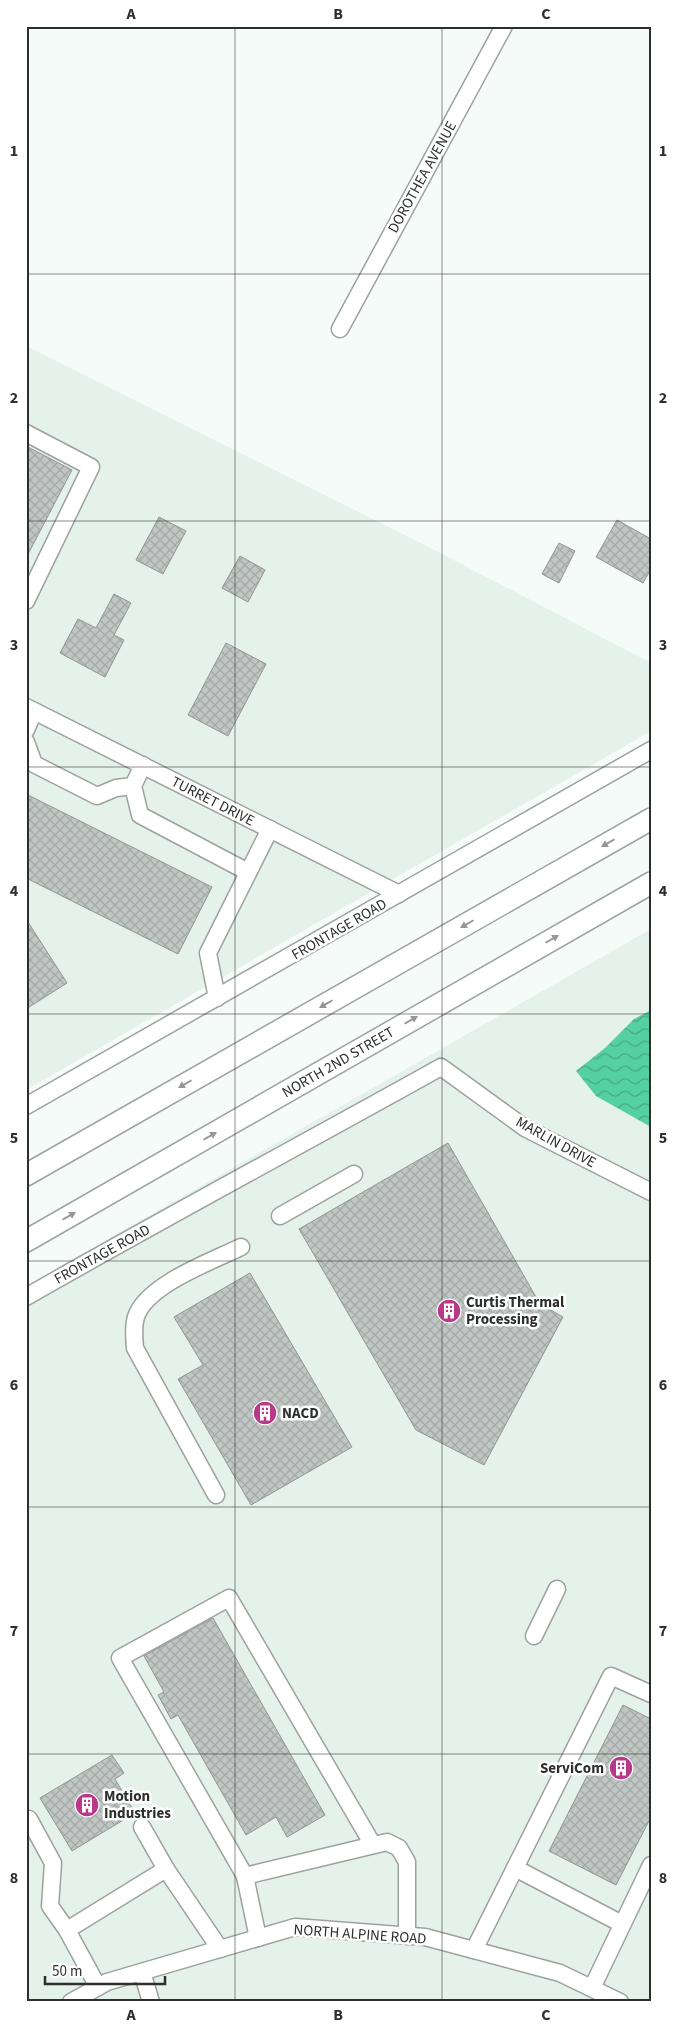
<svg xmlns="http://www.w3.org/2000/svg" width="677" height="2028" viewBox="0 0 677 2028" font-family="'Source Sans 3',sans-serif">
<defs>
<pattern id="water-waves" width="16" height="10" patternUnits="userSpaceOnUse" patternTransform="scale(1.25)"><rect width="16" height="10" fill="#55d0a4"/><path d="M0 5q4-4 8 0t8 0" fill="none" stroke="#47a986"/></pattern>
<pattern id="building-cross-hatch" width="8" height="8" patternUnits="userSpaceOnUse" patternTransform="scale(1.25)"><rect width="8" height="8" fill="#c0c6c3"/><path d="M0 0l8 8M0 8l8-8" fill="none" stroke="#a5aaa8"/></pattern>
</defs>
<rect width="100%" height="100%" fill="#f5fbf8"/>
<g fill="#e4f2eb">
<polygon points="26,346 423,544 651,663 651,731 26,1090"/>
<polygon points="651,929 651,2002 26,2002 26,1286"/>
</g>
<polygon fill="url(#water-waves)" points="651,1010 651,1127 596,1096 576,1071 605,1048 634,1019"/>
<g fill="url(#building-cross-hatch)" stroke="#919693">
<polygon points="26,446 72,470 26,558"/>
<polygon points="159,517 186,531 163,574 136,560"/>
<polygon points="617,520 651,539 651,569 643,583 596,557"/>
<polygon points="559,543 575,551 559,583 542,574"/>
<polygon points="240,556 265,570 248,602 222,588"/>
<polygon points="114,594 131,603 114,635 124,640 105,677 60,653 78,619 96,628"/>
<polygon points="226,643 266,664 228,736 188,715"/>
<polygon points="26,794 212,887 178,954 26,878"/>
<polygon points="26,919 67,983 26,1009"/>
<polygon points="448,1143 540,1304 563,1317 484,1465 416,1430 299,1229"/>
<polygon points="250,1273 352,1447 251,1505 178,1379 203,1365 174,1317"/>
<polygon points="213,1618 325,1815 287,1837 276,1817 246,1835 178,1715 171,1719 158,1695 164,1692 144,1656"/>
<polygon points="623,1705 651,1719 651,1817 616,1885 549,1851"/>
<polygon points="112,1755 124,1773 115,1779 135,1813 72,1851 40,1798"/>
</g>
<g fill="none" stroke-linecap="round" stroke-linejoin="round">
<g stroke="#9ca29f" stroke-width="19">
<g id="minor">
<polyline points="340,329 504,26"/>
<polyline points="26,433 91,467 26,601"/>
<polyline points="26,707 399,894"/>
<polyline points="26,730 34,711"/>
<polyline points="26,742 34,764 97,796 116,788 133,786"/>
<polyline points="143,765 133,786 140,815 248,872"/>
<polyline points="217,998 208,953 270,829"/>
<polyline points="26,1106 651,750"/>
<polyline points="280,1216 354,1174"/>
<path d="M 26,1297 C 164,1218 303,1144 441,1067 L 525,1128 L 651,1192"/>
<path d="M 216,1495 L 135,1348 C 134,1338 133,1327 136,1317 C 146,1285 212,1261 241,1247"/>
<polyline points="534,1636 557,1589"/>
<polyline points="29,1819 53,1863 50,1906 67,1930 98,1987"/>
<polyline points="142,1827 166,1869 220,1949"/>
<polyline points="515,1868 622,1924"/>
<polyline points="245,1876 120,1658 229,1598 373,1845"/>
<polyline points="67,1930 166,1869"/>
<polyline points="258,1938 245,1876 387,1842 399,1848 407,1862 407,1936"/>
<polyline points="474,1950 611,1676 651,1694"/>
<polyline points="142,1972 151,2002"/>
<polyline points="592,1988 651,1865"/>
<polyline points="71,2002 107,1982 295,1927 425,1937 560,1973 620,2002"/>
</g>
</g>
<g stroke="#9ca29f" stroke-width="24">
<g id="major">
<polyline points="26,1175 651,819"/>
<polyline points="26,1241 651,883"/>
</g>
</g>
<use href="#minor" stroke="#fff" stroke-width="16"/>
<use href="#major" stroke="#fff" stroke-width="21"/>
</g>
<defs><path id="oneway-solid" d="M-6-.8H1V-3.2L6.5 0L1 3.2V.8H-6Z" transform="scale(1.25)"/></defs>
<g fill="#969796">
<use href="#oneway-solid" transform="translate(608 843) rotate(150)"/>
<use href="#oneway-solid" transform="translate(467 924) rotate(150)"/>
<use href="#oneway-solid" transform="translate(552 939) rotate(-30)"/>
<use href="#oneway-solid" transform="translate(326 1004) rotate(150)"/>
<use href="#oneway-solid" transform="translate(411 1020) rotate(-30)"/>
<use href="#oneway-solid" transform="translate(185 1084) rotate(150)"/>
<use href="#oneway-solid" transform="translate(210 1136) rotate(-30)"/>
<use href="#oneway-solid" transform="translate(69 1216) rotate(-30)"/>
</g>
<path fill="none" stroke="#2d2f2e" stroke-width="1" stroke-opacity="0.55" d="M 235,26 L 235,2002M 442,26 L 442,2002M 26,274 L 651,274M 26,521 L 651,521M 26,767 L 651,767M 26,1014 L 651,1014M 26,1261 L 651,1261M 26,1507 L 651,1507M 26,1754 L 651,1754"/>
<defs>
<g id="building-disc" transform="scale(1.25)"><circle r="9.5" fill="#b73988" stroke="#fff"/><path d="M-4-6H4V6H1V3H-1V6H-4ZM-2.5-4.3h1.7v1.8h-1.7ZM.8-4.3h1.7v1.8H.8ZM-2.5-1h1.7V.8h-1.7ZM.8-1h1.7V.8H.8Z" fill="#fff"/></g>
</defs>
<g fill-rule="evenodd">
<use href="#building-disc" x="449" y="1311"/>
<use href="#building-disc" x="265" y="1413"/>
<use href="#building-disc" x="621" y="1768"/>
<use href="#building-disc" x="87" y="1805"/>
</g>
<g text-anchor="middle" stroke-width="5" stroke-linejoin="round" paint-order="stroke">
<g font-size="15" fill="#2d2f2e" stroke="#fff">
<text transform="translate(422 177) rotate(-61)" y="5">DOROTHEA AVENUE</text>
<text transform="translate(213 801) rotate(27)" y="5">TURRET DRIVE</text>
<text transform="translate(339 929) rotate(-30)" y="5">FRONTAGE ROAD</text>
<text transform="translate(338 1062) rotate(-30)" y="5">NORTH 2ND STREET</text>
<text transform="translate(556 1142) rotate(29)" y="5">MARLIN DRIVE</text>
<text transform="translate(102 1254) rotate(-29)" y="5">FRONTAGE ROAD</text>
<text transform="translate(360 1934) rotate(4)" y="5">NORTH ALPINE ROAD</text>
</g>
<g font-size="15" font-weight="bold" fill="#2d2f2e" stroke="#fff" text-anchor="start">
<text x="466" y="1307">Curtis Thermal<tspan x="466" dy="17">Processing</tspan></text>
<text x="282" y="1418">NACD</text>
<text x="604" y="1773" text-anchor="end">ServiCom</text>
<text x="104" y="1801">Motion<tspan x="104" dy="17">Industries</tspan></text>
</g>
</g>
<rect width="677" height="2028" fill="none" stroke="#ffffff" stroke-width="55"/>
<path d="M45 1976v8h120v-8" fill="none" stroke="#2d2f2e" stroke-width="2.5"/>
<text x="52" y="1976" font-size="15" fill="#2d2f2e" stroke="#ffffff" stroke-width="4" paint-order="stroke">50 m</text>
<rect x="28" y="28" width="622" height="1972" fill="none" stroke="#2d2f2e" stroke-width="2"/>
<g font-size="16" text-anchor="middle" font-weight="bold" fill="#2d2f2e">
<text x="131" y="19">A</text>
<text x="338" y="19">B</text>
<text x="546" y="19">C</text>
<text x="14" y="156">1</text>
<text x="663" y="156">1</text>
<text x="14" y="403">2</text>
<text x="663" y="403">2</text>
<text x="14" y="650">3</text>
<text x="663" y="650">3</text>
<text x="14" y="896">4</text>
<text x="663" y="896">4</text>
<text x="14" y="1143">5</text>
<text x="663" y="1143">5</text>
<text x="14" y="1390">6</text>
<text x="663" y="1390">6</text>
<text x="14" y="1636">7</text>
<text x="663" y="1636">7</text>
<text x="14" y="1883">8</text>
<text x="663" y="1883">8</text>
<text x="131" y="2020">A</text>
<text x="338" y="2020">B</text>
<text x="546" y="2020">C</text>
</g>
</svg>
